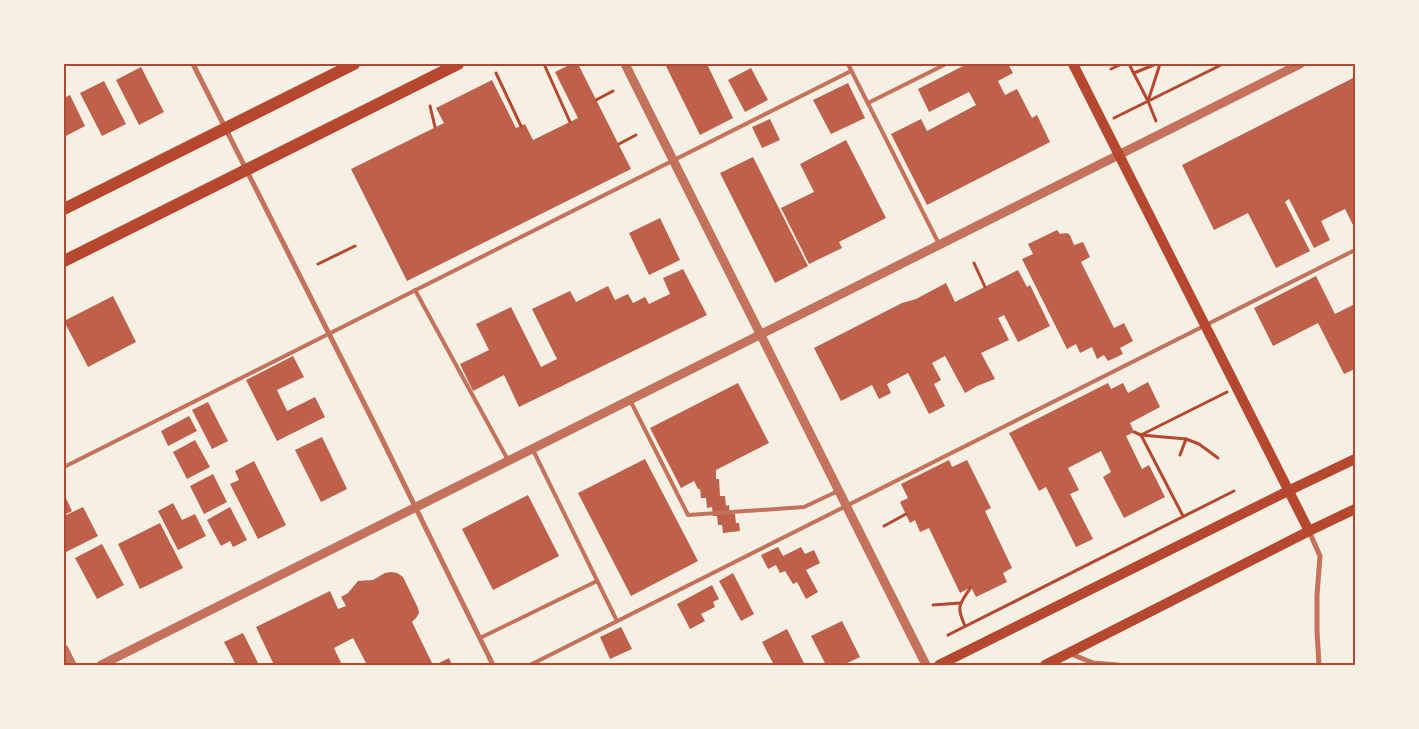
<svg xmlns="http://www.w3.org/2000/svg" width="1419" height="729" viewBox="0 0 1419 729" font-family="'PT Sans Narrow',sans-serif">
<rect width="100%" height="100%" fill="#f6efe4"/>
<g fill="#bf614a">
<polygon points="571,64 578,64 631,169 407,281 351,169 444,123 436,108 492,80 516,128 525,124 533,140 578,118 555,72"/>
<polygon points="665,64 707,64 733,118 700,135"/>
<polygon points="967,64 1008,64 1013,73 998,81 1005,95 1017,89 1032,118 1037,115 1050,142 927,205 891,134 921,119 927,131 976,105 969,92 929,112 918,89"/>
<polygon points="141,67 164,112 139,125 116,80"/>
<polygon points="751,68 768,100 745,112 728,80"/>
<polygon points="1355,77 1355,162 1353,164 1355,169 1355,229 1345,209 1321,221 1330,240 1314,248 1289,199 1285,202 1310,251 1276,268 1248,213 1214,230 1182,165"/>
<polygon points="104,81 126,124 102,136 80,93"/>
<polygon points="848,83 865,118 831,134 813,100"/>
<polygon points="70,95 85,126 64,137 64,98"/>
<polygon points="770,119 780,140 762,148 752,127"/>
<polygon points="846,140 886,218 839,242 842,248 809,264 781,208 814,192 800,164"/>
<polygon points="753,157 808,266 775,283 720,173"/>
<polygon points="660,218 680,260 649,275 629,233"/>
<polygon points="1057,230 1060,234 1067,233 1070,235 1074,245 1083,242 1090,257 1081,262 1114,328 1124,323 1133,341 1120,348 1123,354 1108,361 1104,355 1097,359 1092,347 1080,353 1076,344 1067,349 1022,259 1033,254 1028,244"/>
<polygon points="683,269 707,315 519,407 504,375 473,391 460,364 489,350 476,324 511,307 541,367 557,359 532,309 570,291 576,302 608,286 615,300 628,294 633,303 645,297 649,304 670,294 663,278"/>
<polygon points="1018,270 1027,287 1030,285 1050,326 1018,342 1004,315 998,318 1009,340 981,353 995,379 977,386 965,393 945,356 932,363 941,380 934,384 945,406 929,414 908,373 887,384 891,393 879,399 872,385 841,401 814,348 902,303 916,299 946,283 955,302"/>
<polygon points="1316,276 1335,314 1355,304 1355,369 1344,374 1318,323 1273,346 1254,308"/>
<polygon points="113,296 136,342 88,367 64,321"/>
<polygon points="293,356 304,377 277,390 287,411 315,397 325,417 277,441 246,380"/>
<polygon points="1148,382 1160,407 1130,423 1134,432 1126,436 1142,469 1149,465 1165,497 1124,518 1103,477 1111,472 1101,451 1068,468 1079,490 1070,494 1093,539 1076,547 1046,487 1039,491 1009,433 1108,383 1111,389 1123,383 1128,393"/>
<polygon points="738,383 769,443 716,470 716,479 719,479 720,496 725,496 726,506 729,505 730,514 735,514 736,523 739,523 740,531 723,533 722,525 718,525 717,516 713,516 712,507 707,508 706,498 701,498 700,489 698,489 694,481 681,488 650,428"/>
<polygon points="208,402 228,441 212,449 192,410"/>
<polygon points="189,416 197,431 168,446 161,431"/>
<polygon points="322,437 347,489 321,502 295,450"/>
<polygon points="195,440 210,467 187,479 173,452"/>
<polygon points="645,459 698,561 631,596 578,493"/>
<polygon points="949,460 952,467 967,460 991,508 985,511 1012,568 1003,573 1007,582 976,597 971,587 960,593 929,528 920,532 915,520 910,523 900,502 908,498 901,484"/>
<polygon points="254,461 286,525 258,539 230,484 239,480 235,471"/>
<polygon points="213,474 227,502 204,514 190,486"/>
<polygon points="64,494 72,511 64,515"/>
<polygon points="528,495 559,556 493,590 462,529"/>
<polygon points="173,503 182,520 195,514 206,536 178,550 158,511"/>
<polygon points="83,507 98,536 64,553 64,516"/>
<polygon points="230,507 247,540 233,547 230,541 221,546 207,520"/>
<polygon points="160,523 183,568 140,589 118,544"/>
<polygon points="102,544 124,585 97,599 75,558"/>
<polygon points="778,547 783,556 801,547 805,554 814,550 820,563 806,570 818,592 806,599 797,582 793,584 785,571 780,573 776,565 768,569 761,555"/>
<polygon points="391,572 397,573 403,577 418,608 419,613 416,618 412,622 433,665 367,665 353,638 334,648 342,665 274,665 256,627 330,591 338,609 346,606 341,597 348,593 358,581 373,580 385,573"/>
<polygon points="733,573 754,614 741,621 719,581"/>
<polygon points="712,585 719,599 713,602 715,607 701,614 705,621 690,629 677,604"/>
<polygon points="842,621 860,657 843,665 826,665 811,636"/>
<polygon points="621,627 632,649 610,659 600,637"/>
<polygon points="787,629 805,665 774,665 762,642"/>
<polygon points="243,633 259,665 236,665 224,642"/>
<polygon points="449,658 452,665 435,665"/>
</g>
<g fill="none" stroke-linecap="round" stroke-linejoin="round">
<g stroke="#b5482f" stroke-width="3">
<polyline points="544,64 570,122"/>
<polyline points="1129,64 1148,101"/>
<polyline points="1111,69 1122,64"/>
<polyline points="496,73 521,126"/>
<polyline points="1134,73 1156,64"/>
<polyline points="596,100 613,91"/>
<polyline points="430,106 435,127"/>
<polyline points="1114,118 1223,64"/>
<polyline points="1156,121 1148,101 1160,64"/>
<polyline points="619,144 636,135"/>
<polyline points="974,263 985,287"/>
<polyline points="318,264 355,246"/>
<polyline points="1134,432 1141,435 1186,439 1199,444 1218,458"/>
<polyline points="1180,455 1186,439"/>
<polyline points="1183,516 1141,435 1227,392"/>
<polyline points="884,526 906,514"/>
<polyline points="933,605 960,603"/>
<path d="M 965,626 C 956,606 959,605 971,587"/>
<polyline points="948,635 1234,491"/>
</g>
<g stroke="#c5725c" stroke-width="4">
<polyline points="848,64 939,244"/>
<polyline points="868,103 946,64"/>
<polyline points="415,290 508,460"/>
<polyline points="630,400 688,515 804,507 838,491"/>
<polyline points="532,448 617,621"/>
<polyline points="64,467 851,71"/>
<polyline points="480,638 597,581"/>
<polyline points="530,665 1355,250"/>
</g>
<g stroke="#c5725c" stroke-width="5">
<polyline points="193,64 376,427 493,665"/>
<polyline points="1309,531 1320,556 1317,595 1317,631 1319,665"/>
<polyline points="1069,653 1093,663 1118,665"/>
</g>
<g stroke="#c5725c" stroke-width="9">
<polyline points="625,64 926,665"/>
<polyline points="64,649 72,665"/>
<polyline points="101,665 1300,64"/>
</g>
<g stroke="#b5482f" stroke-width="10">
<polyline points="1073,64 1309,531"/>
<polyline points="939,665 1288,491 1355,459"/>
<polyline points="1045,665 1309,531 1355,509"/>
</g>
<g stroke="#b5482f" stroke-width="12">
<polyline points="64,209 354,64"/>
<polyline points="64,261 458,64"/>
</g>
</g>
<rect width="1419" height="729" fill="none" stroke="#f6efe4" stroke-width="130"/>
<rect x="65" y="65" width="1289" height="599" fill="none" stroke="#b5482f" stroke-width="2"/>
</svg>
